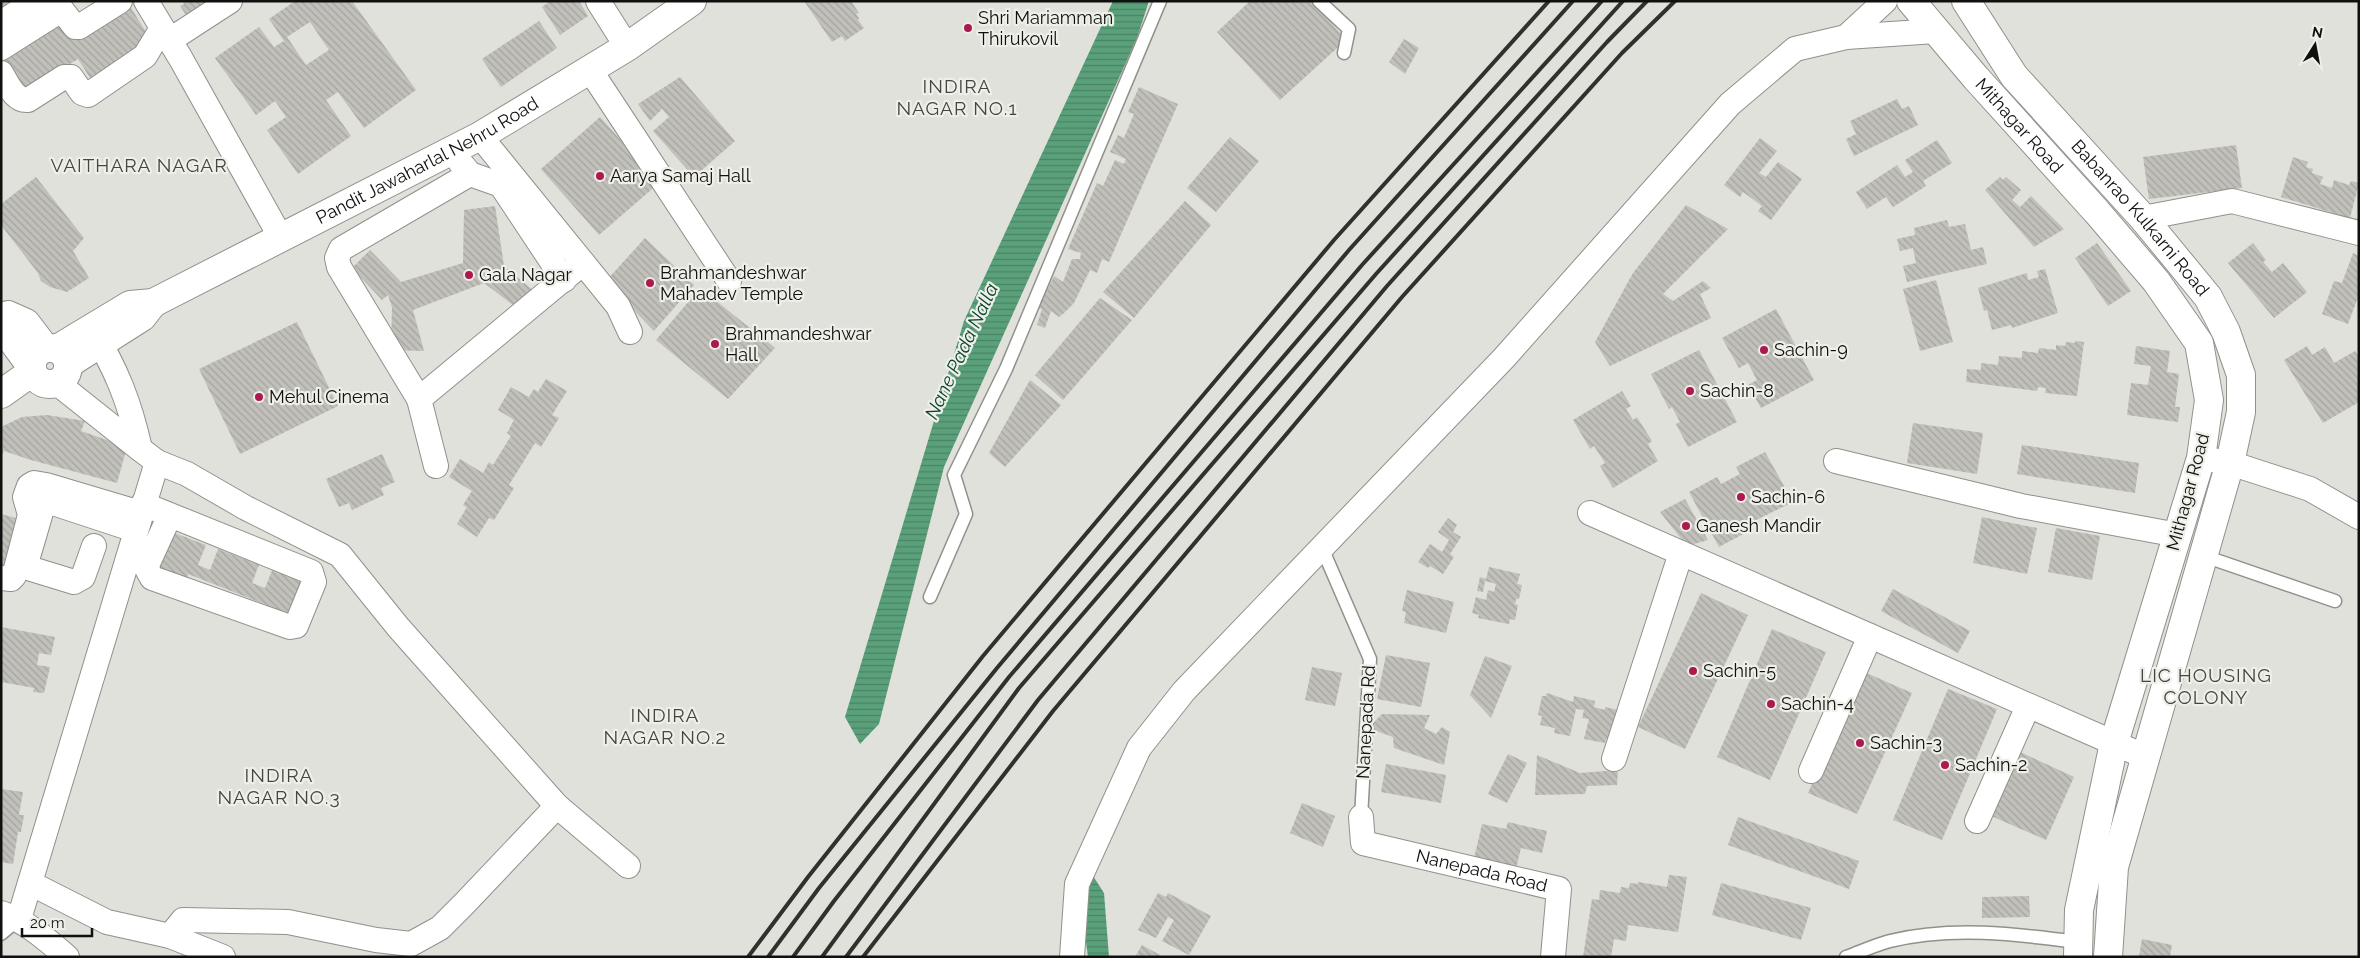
<svg xmlns="http://www.w3.org/2000/svg" width="2360" height="958" viewBox="0 0 2360 958" font-family="Raleway,sans-serif">
<defs>
<pattern id="water-rules" width="6" height="5" patternUnits="userSpaceOnUse" patternTransform="scale(1.25)"><rect width="6" height="5" fill="#5aa17b"/><path d="M0 2.5h6" fill="none" stroke="#498263"/></pattern>
<pattern id="building-back-hatch" width="6" height="6" patternUnits="userSpaceOnUse" patternTransform="scale(1.25)"><rect width="6" height="6" fill="#c1c0ba"/><path d="M-1 5l2 2M0 0l6 6M5-1l2 2" fill="none" stroke="#a5a49f"/></pattern>
</defs>
<rect width="100%" height="100%" fill="#e0e1db"/>
<g fill="url(#water-rules)">
<polygon points="1113,1 1149,1 1137,38 944,467 879,724 860,744 845,717 964,321"/>
<polygon points="1093,876 1104,893 1109,957 1088,957 1080,900"/>
</g>
<g fill="url(#building-back-hatch)" fill-rule="evenodd">
<polygon points="1,1 27,1 1,18"/>
<polygon points="183,1 213,1 188,18 180,6 184,4"/>
<path d="M 295,1 L 352,1 L 416,90 L 364,128 L 338,92 L 326,100 L 351,136 L 298,174 L 267,130 L 286,117 L 275,101 L 256,115 L 215,58 L 259,27 L 274,47 L 284,41 L 269,19 ZM 310,22 L 329,50 L 306,65 L 287,37 Z"/>
<polygon points="550,1 579,1 588,16 560,35 542,7"/>
<polygon points="804,1 851,1 859,13 856,14 859,18 858,20 864,28 845,41 842,36 832,42"/>
<polygon points="1250,1 1312,1 1346,40 1280,100 1217,32"/>
<polygon points="128,3 151,40 90,78 78,59 21,94 1,64 1,55 60,18"/>
<polygon points="539,21 557,48 501,87 482,59"/>
<polygon points="1404,39 1419,48 1405,74 1389,62"/>
<polygon points="680,77 735,141 694,177 653,131 669,117 662,109 650,121 638,104"/>
<polygon points="1139,87 1178,104 1109,262 1102,259 1097,273 1090,270 1074,303 1064,313 1059,317 1051,311 1045,328 1037,325 1042,309 1038,308 1054,276 1063,282 1072,259 1080,259 1081,253 1068,249 1097,183 1103,186 1115,160 1124,164 1126,159 1110,152 1118,135 1124,138 1134,114 1128,112"/>
<polygon points="1897,99 1902,109 1909,106 1918,125 1854,156 1846,139 1856,134 1850,121"/>
<polygon points="600,117 659,183 599,235 541,169"/>
<polygon points="1230,137 1259,161 1216,212 1187,188"/>
<polygon points="1760,138 1777,151 1759,173 1766,177 1778,162 1802,179 1771,220 1758,211 1762,206 1743,192 1740,197 1724,185"/>
<polygon points="1937,140 1952,163 1923,181 1926,186 1893,207 1886,197 1867,209 1856,192 1897,165 1905,177 1913,172 1905,160"/>
<polygon points="2236,145 2242,188 2149,199 2143,157"/>
<polygon points="2293,157 2308,162 2306,167 2313,169 2312,173 2323,177 2320,184 2332,188 2334,180 2349,185 2351,181 2359,183 2350,218 2281,197"/>
<polygon points="36,177 84,238 73,251 89,278 67,292 50,287 41,281 38,273 1,225 1,204"/>
<polygon points="2000,177 2003,180 2006,177 2021,190 2012,200 2020,207 2031,196 2064,229 2034,247 1985,190"/>
<polygon points="1185,201 1211,225 1134,318 1103,292"/>
<polygon points="1686,205 1728,229 1663,294 1673,301 1703,281 1711,288 1700,294 1711,318 1610,366 1595,342 1633,273"/>
<polygon points="495,206 504,266 535,292 517,308 484,283 413,310 424,351 391,350 392,307 388,295 382,300 352,268 370,250 401,282 463,263 464,210"/>
<polygon points="1947,220 1949,227 1965,224 1971,250 1983,247 1987,264 1907,282 1903,266 1916,263 1913,248 1900,251 1897,239 1915,235 1914,228"/>
<polygon points="645,238 694,285 654,331 606,281"/>
<polygon points="2097,243 2131,291 2108,306 2075,258"/>
<polygon points="2253,243 2266,260 2263,262 2272,272 2283,263 2307,292 2274,318 2228,263"/>
<polygon points="2353,253 2359,256 2359,300 2357,300 2348,324 2322,314 2334,281 2342,283"/>
<polygon points="2045,269 2058,313 2012,328 2011,325 1992,330 1987,310 1984,311 1978,288 2027,273 2028,280 2039,277 2037,271"/>
<polygon points="1936,280 1953,342 1920,351 1903,289"/>
<polygon points="700,288 775,348 728,399 656,340"/>
<polygon points="1100,298 1132,320 1063,400 1035,375"/>
<polygon points="1776,309 1814,380 1761,408 1748,385 1757,380 1748,363 1739,368 1722,338"/>
<polygon points="297,322 338,406 240,454 199,369"/>
<polygon points="2075,341 2084,342 2077,396 2045,393 2046,388 2038,387 2037,391 1966,382 1967,369 1981,370 1981,363 1998,365 1999,356 2022,358 2022,351 2038,353 2039,348 2056,350 2056,345 2065,346 2066,342 2075,343"/>
<polygon points="2136,346 2170,351 2167,372 2179,374 2175,407 2180,407 2178,422 2127,415 2131,383 2148,385 2151,366 2134,364"/>
<polygon points="2307,346 2312,355 2325,347 2334,363 2355,351 2359,357 2359,402 2323,423 2284,360"/>
<polygon points="1699,350 1737,422 1688,447 1676,424 1680,422 1672,407 1669,409 1651,374"/>
<polygon points="546,379 567,391 552,415 559,418 541,447 535,443 509,485 514,488 494,520 489,518 477,537 457,524 467,507 463,505 472,491 449,477 460,459 483,473 489,462 493,465 511,436 507,433 514,420 498,410 511,387 529,397 534,389 538,392"/>
<polygon points="1030,380 1061,405 1005,467 989,453"/>
<polygon points="1622,391 1631,406 1626,409 1633,420 1637,417 1652,441 1648,444 1658,461 1613,488 1600,466 1605,463 1594,446 1590,449 1573,420"/>
<polygon points="47,415 85,421 81,431 127,447 117,483 31,460 4,451 1,457 1,427 22,417"/>
<polygon points="1913,423 1983,433 1977,474 1907,463"/>
<polygon points="2022,445 2139,463 2135,493 2017,474"/>
<polygon points="1765,452 1793,502 1742,527 1745,533 1719,547 1689,492 1717,477 1721,484 1740,474 1736,467"/>
<polygon points="382,454 395,482 381,488 384,495 352,510 349,503 339,507 326,479"/>
<polygon points="1685,499 1708,540 1687,546 1660,512"/>
<polygon points="1,514 27,521 4,570 1,570"/>
<polygon points="1982,517 2037,528 2027,574 1973,563"/>
<polygon points="1448,518 1457,525 1453,532 1461,537 1450,554 1454,557 1443,574 1430,566 1428,568 1418,562 1430,544 1442,552 1449,540 1438,532"/>
<polygon points="2056,528 2100,536 2092,580 2048,572"/>
<polygon points="172,532 206,545 198,565 210,570 218,549 259,565 252,583 265,588 273,568 308,582 292,623 265,612 267,605 188,574 187,579 156,571"/>
<polygon points="1489,567 1520,574 1517,584 1522,585 1519,599 1516,599 1515,604 1518,605 1515,620 1510,619 1509,624 1478,618 1479,615 1472,613 1476,597 1486,600 1488,590 1494,592 1496,584 1485,581 1483,592 1477,591 1480,577 1486,579"/>
<polygon points="1893,589 1970,631 1958,653 1881,611"/>
<polygon points="1407,590 1454,602 1446,633 1404,623 1406,612 1402,611"/>
<polygon points="1701,593 1748,615 1685,749 1638,727"/>
<polygon points="1,627 55,637 51,655 39,653 37,665 50,667 44,693 33,692 34,688 1,682"/>
<polygon points="1772,629 1826,652 1770,780 1717,757"/>
<polygon points="1386,655 1430,663 1421,707 1377,699"/>
<polygon points="1485,656 1512,666 1491,718 1470,695"/>
<polygon points="1312,667 1342,673 1335,706 1305,700"/>
<polygon points="1862,671 1912,693 1857,814 1808,793"/>
<polygon points="1948,689 1997,709 1942,840 1893,820"/>
<polygon points="1547,693 1573,702 1574,696 1595,701 1594,707 1605,710 1605,707 1622,711 1615,741 1606,739 1605,743 1584,739 1589,719 1582,718 1584,710 1576,709 1570,736 1554,733 1555,728 1540,725 1542,716 1538,715 1542,696 1546,696"/>
<polygon points="1382,714 1430,715 1424,728 1436,734 1442,727 1450,732 1444,765 1394,748 1393,737 1368,728"/>
<polygon points="2018,751 2074,777 2046,840 1989,815"/>
<polygon points="1508,754 1527,763 1507,803 1488,794"/>
<polygon points="1537,755 1580,773 1618,770 1617,785 1587,786 1585,794 1535,795"/>
<polygon points="1386,764 1446,775 1441,803 1381,792"/>
<polygon points="1,789 23,792 19,815 24,815 21,832 18,832 13,864 1,862"/>
<polygon points="1302,803 1335,816 1323,847 1290,833"/>
<polygon points="1738,817 1859,861 1849,889 1728,845"/>
<polygon points="1508,822 1547,831 1542,853 1521,848 1514,877 1472,867 1482,824 1506,829"/>
<polygon points="1669,875 1687,877 1678,932 1628,925 1626,941 1614,939 1611,957 1583,957 1592,899 1599,900 1600,890 1620,893 1621,887 1629,888 1630,883 1638,884 1638,882 1667,887"/>
<polygon points="1721,883 1811,908 1801,940 1712,915"/>
<polygon points="1158,893 1166,897 1168,893 1211,916 1189,955 1162,941 1174,920 1168,917 1156,938 1138,930"/>
<polygon points="2029,896 2030,917 1982,918 1982,897"/>
<polygon points="2142,939 2172,945 2170,957 2139,957"/>
<polygon points="1142,945 1160,955 1159,957 1135,957"/>
</g>
<g fill="none" stroke-linecap="round" stroke-linejoin="round">
<g stroke="#90918b" stroke-width="15">
<g id="service">
<polyline points="1319,1 1349,29 1344,53"/>
<polyline points="1322,548 1370,659 1361,817"/>
<polyline points="2204,556 2335,601"/>
<polyline points="930,597 966,514 954,475 1006,369 1160,1"/>
<polyline points="1,934 19,919"/>
<path d="M 1846,957 C 1860,952 1875,945 1890,941 C 1953,926 2015,934 2078,942"/>
</g>
</g>
<g stroke="#90918b" stroke-width="26">
<g id="minor">
<polyline points="55,1 75,27 79,27 120,1"/>
<polyline points="146,1 181,59 281,238"/>
<polyline points="598,1 627,47"/>
<polyline points="1,23 35,1"/>
<polyline points="1846,37 1885,1"/>
<polyline points="170,40 230,1"/>
<polyline points="1,48 61,10"/>
<polyline points="590,70 729,281"/>
<path d="M 1,73 C 8,84 14,101 28,100 L 64,77 L 71,77 L 82,93 L 88,95 L 145,56 L 162,28"/>
<polyline points="480,136 618,306 630,332"/>
<polyline points="460,162 470,174 501,185 564,280"/>
<polyline points="2143,218 2232,201 2359,233"/>
<path d="M 57,383 L 140,449 C 130,403 116,368 91,328"/>
<polyline points="419,399 339,267 337,258 341,249 470,174"/>
<polyline points="2201,458 2230,463 2310,489 2359,517"/>
<polyline points="1836,461 2021,506 2178,535"/>
<polyline points="157,462 187,474 246,508 340,555 398,627 557,806 628,866"/>
<polyline points="436,466 419,399 583,263"/>
<polyline points="143,504 170,515 311,572 314,582 296,626 290,627 152,578 147,569 148,563 170,515"/>
<polyline points="1590,513 2146,757"/>
<polyline points="94,546 83,577 74,582 25,567 44,502 50,502 135,530"/>
<polyline points="1,578 11,579 14,576 30,515 25,497 29,486 34,483 46,485 140,513"/>
<polyline points="1614,759 1681,553"/>
<polyline points="1811,771 1870,636"/>
<path id="s1" d="M 1361,817 L 1363,843 L 1559,889 L 1553,957"/>
<polyline points="1977,821 2028,706"/>
<polyline points="30,883 107,922 170,936 183,920 288,922 376,940 411,944 440,928 464,904 557,806"/>
<path d="M 1,913 C 28,922 46,939 67,957"/>
<polyline points="19,919 157,462 140,449"/>
<polyline points="170,936 223,957"/>
<polyline points="1072,957 1077,884 1139,748 1184,691 1504,358 1730,104 1795,49 1846,37 1936,31"/>
</g>
</g>
<g stroke="#90918b" stroke-width="30">
<g id="tertiary">
<path id="s2" d="M 1911,1 L 1976,78 L 2097,212 L 2156,281 L 2199,343 L 2209,400 L 2201,458 L 2114,743 L 2079,910 L 2078,957"/>
<path id="s3" d="M 1966,1 L 2014,76 L 2143,218 L 2208,297 L 2226,332 L 2241,375 L 2241,412 L 2230,463 L 2114,867 L 2108,957"/>
<path id="s4" d="M 153,303 L 480,136 L 627,47 L 692,1"/>
<circle cx="50" cy="366" r="18"/>
<polyline points="57,349 130,305 153,303 142,317 68,364"/>
<polyline points="31,366 6,332 8,315 26,323 45,348"/>
<polyline points="1,394 32,372"/>
</g>
</g>
<use href="#service" stroke="#fff" stroke-width="12"/>
<use href="#minor" stroke="#fff" stroke-width="24"/>
<use href="#tertiary" stroke="#fff" stroke-width="28"/>
<g stroke="#30302d" stroke-width="4">
<polyline points="748,957 808,877 983,656 1334,240 1549,1"/>
<polyline points="768,957 819,888 997,668 1349,250 1573,1"/>
<polyline points="793,957 834,901 1009,677 1362,265 1602,1"/>
<polyline points="822,957 1019,688 1376,274 1623,1"/>
<polyline points="846,957 1038,700 1387,286 1607,42 1647,1"/>
<polyline points="863,957 1053,711 1402,297 1622,53 1675,1"/>
</g>
</g>
<g fill="#ab194e" stroke="#edefe8" stroke-width="2">
<circle cx="968" cy="28" r="5"/>
<circle cx="600" cy="176" r="5"/>
<circle cx="469" cy="275" r="5"/>
<circle cx="650" cy="283" r="5"/>
<circle cx="715" cy="344" r="5"/>
<circle cx="1764" cy="350" r="5"/>
<circle cx="1690" cy="391" r="5"/>
<circle cx="259" cy="397" r="5"/>
<circle cx="1741" cy="497" r="5"/>
<circle cx="1686" cy="526" r="5"/>
<circle cx="1693" cy="671" r="5"/>
<circle cx="1771" cy="704" r="5"/>
<circle cx="1860" cy="743" r="5"/>
<circle cx="1945" cy="765" r="5"/>
</g>
<g text-anchor="middle" stroke-width="4.5" stroke-linejoin="round" paint-order="stroke">
<g font-size="18" fill="#10100e" stroke="#edefe8" text-anchor="start">
<text x="978" y="24">Shri Mariamman<tspan x="978" dy="21">Thirukovil</tspan></text>
<text x="610" y="182">Aarya Samaj Hall</text>
<text x="660" y="279">Brahmandeshwar<tspan x="660" dy="21">Mahadev Temple</tspan></text>
<text x="479" y="281">Gala Nagar</text>
<text x="725" y="340">Brahmandeshwar<tspan x="725" dy="21">Hall</tspan></text>
<text x="1774" y="356">Sachin-9</text>
<text x="1700" y="397">Sachin-8</text>
<text x="269" y="403">Mehul Cinema</text>
<text x="1751" y="503">Sachin-6</text>
<text x="1696" y="532">Ganesh Mandir</text>
<text x="1703" y="677">Sachin-5</text>
<text x="1781" y="710">Sachin-4</text>
<text x="1870" y="749">Sachin-3</text>
<text x="1955" y="771">Sachin-2</text>
</g>
<g font-size="18" fill="#10100e" stroke="#edefe8">
<text dy="6" stroke="none"><textPath href="#s2" startOffset="165">Mithagar Road</textPath></text>
<text dy="6" stroke="none"><textPath href="#s4" startOffset="309">Pandit Jawaharlal Nehru Road</textPath></text>
<text dy="6" stroke="none"><textPath href="#s3" startOffset="279">Babanrao Kulkarni Road</textPath></text>
<text transform="translate(2188 492) rotate(-75)" y="6">Mithagar Road</text>
<text transform="translate(1366 722) rotate(-87)" y="6">Nanepada Rd</text>
<text dy="6" stroke="none"><textPath href="#s1" startOffset="148">Nanepada Road</textPath></text>
</g>
<g font-size="19" letter-spacing="1" fill="#454641" stroke="#edefe8">
<text x="957" y="93">INDIRA<tspan x="957" dy="22">NAGAR NO.1</tspan></text>
<text x="139" y="172">VAITHARA NAGAR</text>
<text x="2206" y="682">LIC HOUSING<tspan x="2206" dy="22">COLONY</tspan></text>
<text x="665" y="722">INDIRA<tspan x="665" dy="22">NAGAR NO.2</tspan></text>
<text x="279" y="782">INDIRA<tspan x="279" dy="22">NAGAR NO.3</tspan></text>
</g>
<g font-size="19" font-style="italic" fill="#0d462d" stroke="#edefe8">
<text transform="translate(961 351) rotate(-65)" y="7">Nane Pada Nalla</text>
</g>
</g>
<rect width="2360" height="958" fill="none" stroke="#10100e" stroke-width="5"/>
<g transform="translate(2315 45) rotate(11)" stroke="#edefe8" stroke-width="4" paint-order="stroke">
<path d="M0-4L9 19L0 12L-9 19Z" fill="#10100e"/>
<text y="-8" font-size="14" font-weight="bold" text-anchor="middle" fill="#10100e">N</text>
</g>
<path d="M22 928v8h70v-8" fill="none" stroke="#10100e" stroke-width="2.5"/>
<text x="30" y="928" font-size="15" fill="#10100e" stroke="#edefe8" stroke-width="4" paint-order="stroke">20 m</text>
</svg>
